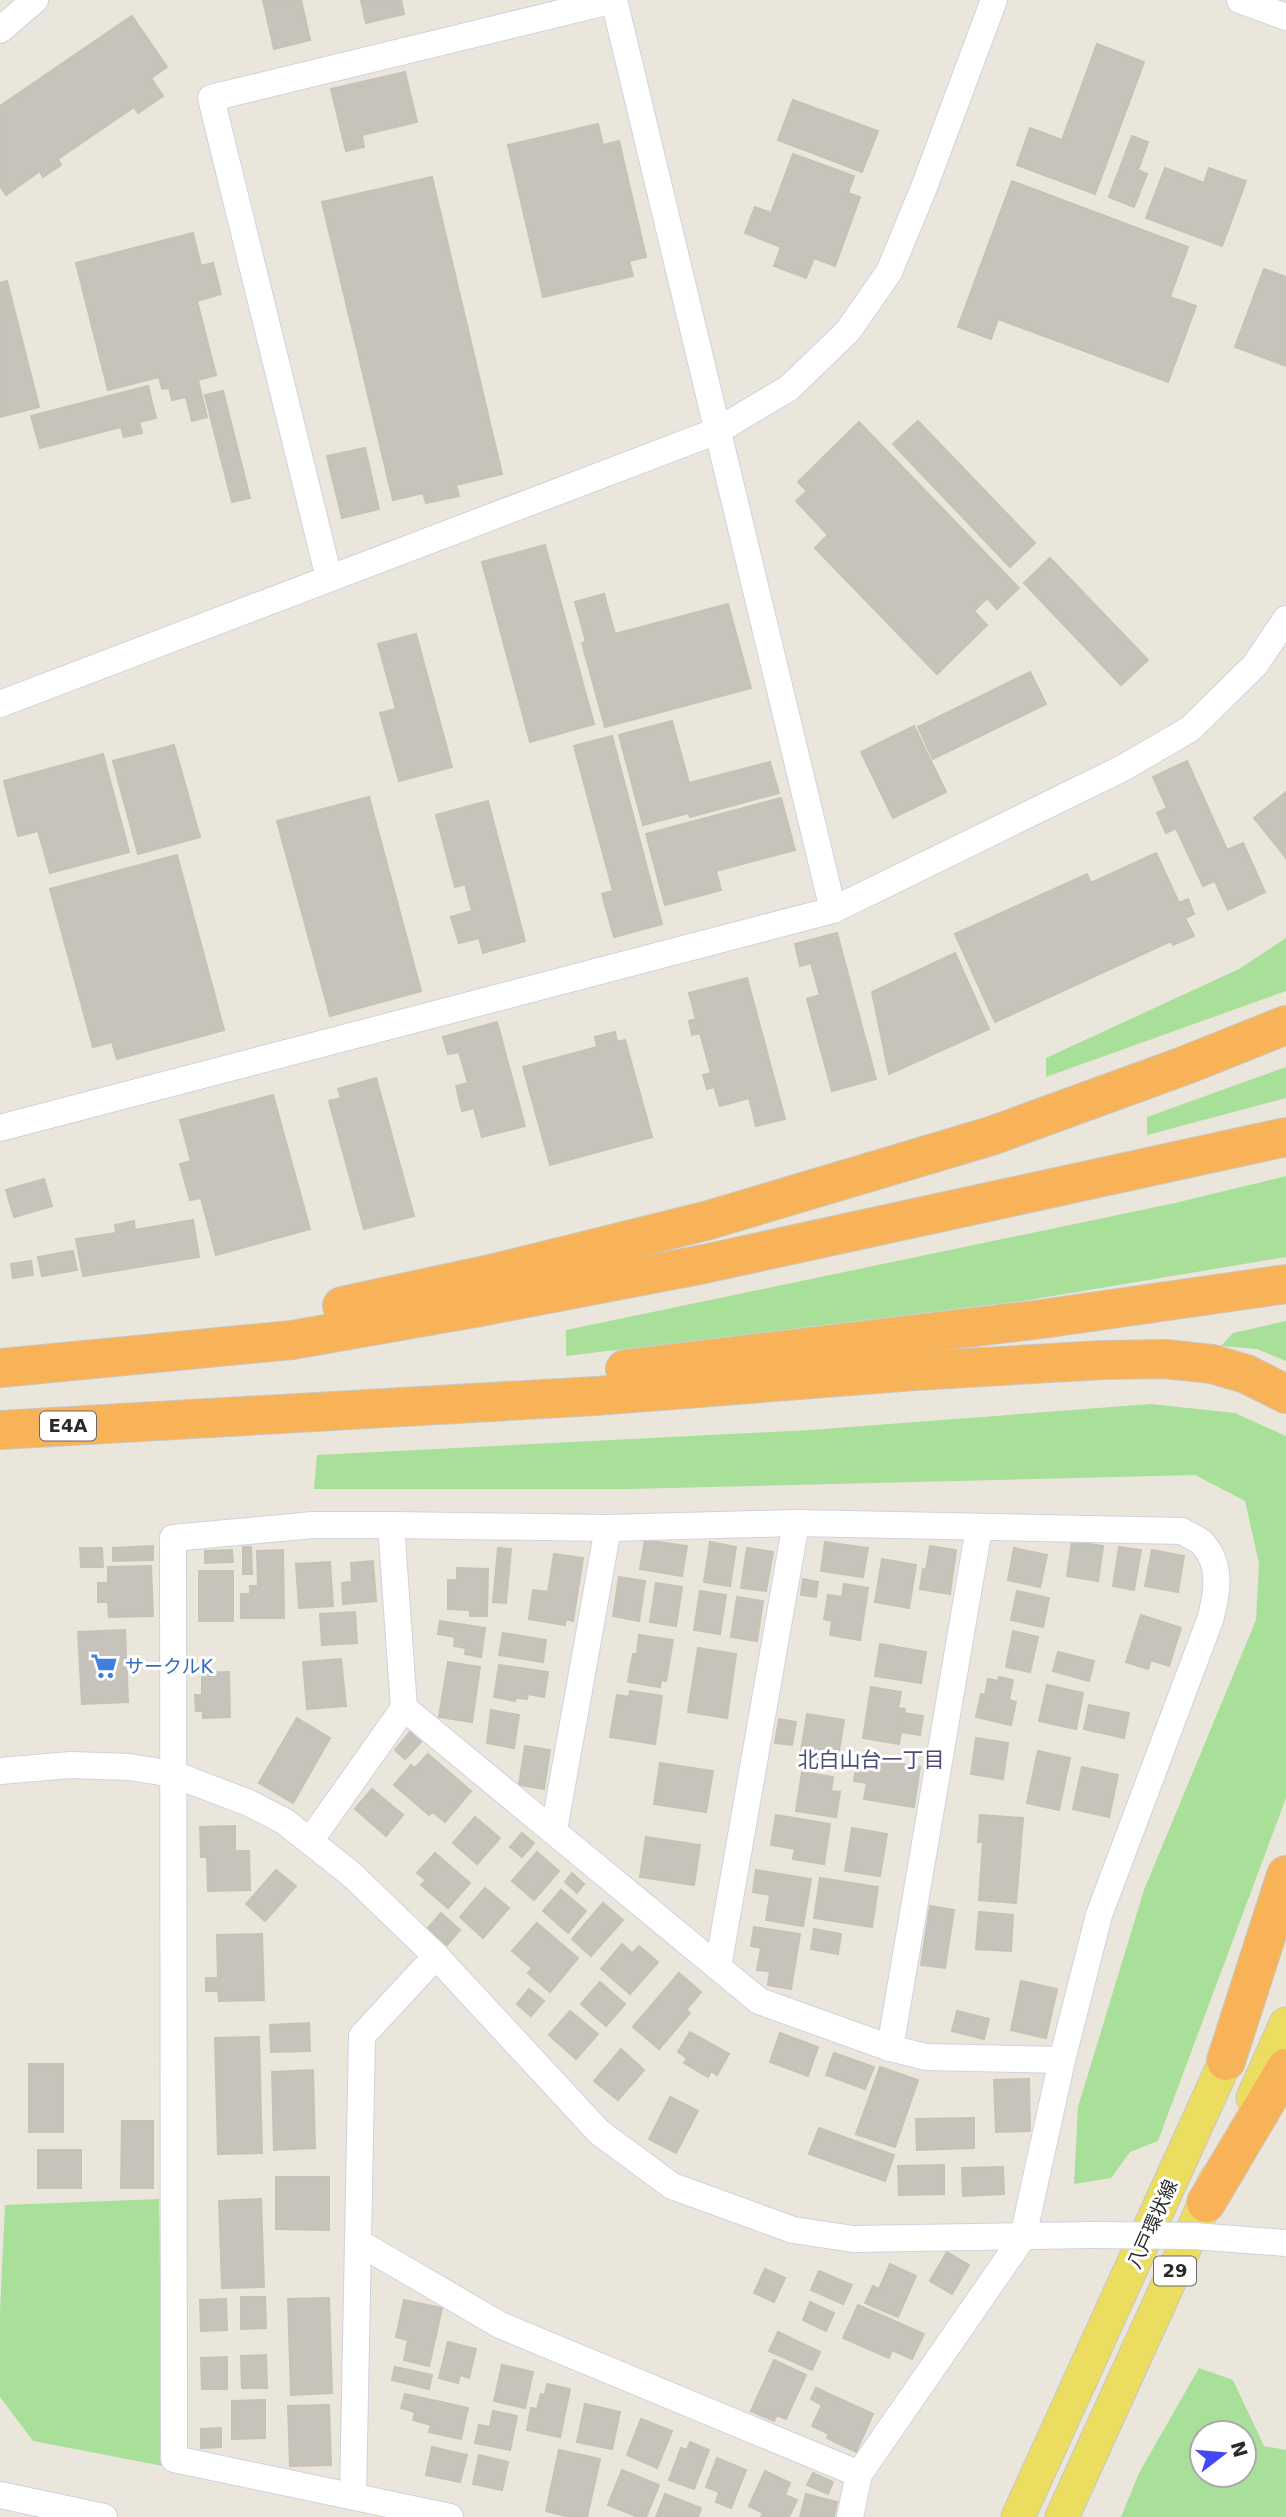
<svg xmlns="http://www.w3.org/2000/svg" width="1286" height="2517" viewBox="0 0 1286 2517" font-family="'DejaVu Sans','Noto Sans JP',sans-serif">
<rect width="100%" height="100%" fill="#ebe6db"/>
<g fill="#a8e099" fill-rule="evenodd">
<polygon points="1286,938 1286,991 1046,1077 1046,1058 1239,969"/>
<polygon points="1286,1067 1286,1098 1147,1135 1147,1117"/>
<polygon points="1286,1176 1286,1257 1023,1301 566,1356 566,1330 1175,1203"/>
<polygon points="1286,1321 1286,1361 1257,1349 1221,1346 1233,1333"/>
<polygon points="1151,1404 1235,1413 1286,1436 1286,1798 1158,2141 1130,2152 1111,2178 1074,2184 1078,2107 1144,1890 1256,1620 1259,1563 1245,1501 1195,1475 629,1489 314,1489 317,1455 810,1430"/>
<polygon points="159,2199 163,2466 33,2441 0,2397 0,2312 5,2205"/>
<path d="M 1199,2368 L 1233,2380 L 1264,2446 L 1286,2450 L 1286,2517 L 1121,2517 L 1139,2473 ZM 1202,2433 L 1244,2433 L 1244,2475 L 1202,2475 Z"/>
</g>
<g fill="#c6c3bb" stroke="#c6c2b5" stroke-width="2">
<polygon points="263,0 301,0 310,40 274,49"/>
<polygon points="361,0 401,0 404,14 366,23"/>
<polygon points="132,16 167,67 151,78 163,96 138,113 134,107 58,159 61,165 43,177 40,171 6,195 0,186 0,106"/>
<polygon points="1097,44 1144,62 1095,194 1017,165 1030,128 1062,140"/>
<polygon points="405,72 417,122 362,135 364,147 346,151 331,89"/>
<polygon points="793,100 878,131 862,172 778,140"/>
<polygon points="598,124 603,145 619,141 646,257 629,261 633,276 543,297 508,145"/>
<polygon points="1132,136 1148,142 1138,170 1147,174 1134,207 1109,197"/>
<polygon points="793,154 854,176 848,193 860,197 835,266 814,258 806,278 774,266 781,247 745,233 755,207 771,213"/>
<polygon points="1165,168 1204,183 1209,168 1246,181 1222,246 1146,218"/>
<polygon points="432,177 502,474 456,485 459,496 426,503 423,493 393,500 322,202"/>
<polygon points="1012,181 1188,247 1170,297 1196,306 1168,382 998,319 991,339 958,327"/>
<polygon points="193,233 201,266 213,263 221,294 197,301 216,375 198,380 207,417 192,421 186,397 172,400 169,388 162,389 159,377 108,390 76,263"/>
<polygon points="1264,269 1286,277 1286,366 1235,347"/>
<polygon points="7,281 39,407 0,417 0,283"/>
<polygon points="148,386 156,418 139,422 142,433 124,437 121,427 40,448 31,416"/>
<polygon points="223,391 250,498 232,502 205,395"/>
<polygon points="918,421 1035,543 1010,567 893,444"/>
<polygon points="859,422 1019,588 997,609 987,598 974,611 987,625 937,674 815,548 828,535 796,501 807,491 798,482"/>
<polygon points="365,448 379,509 342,518 327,456"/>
<polygon points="545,545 594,724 530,742 482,562"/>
<polygon points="1050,558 1148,660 1121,685 1024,583"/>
<polygon points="604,594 615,634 728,604 751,688 605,727 582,643 586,642 575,602"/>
<polygon points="416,634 452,767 399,781 380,713 396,709 378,644"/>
<polygon points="1030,672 1046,704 933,759 918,727"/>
<polygon points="672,721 689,783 770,762 779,793 690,817 689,813 643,825 619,735"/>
<polygon points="914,726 946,792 893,818 861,752"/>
<polygon points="612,736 662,924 614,937 602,894 613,891 574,746"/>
<polygon points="174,745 200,837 138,854 113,761"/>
<polygon points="103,754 129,852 50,873 38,831 18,836 4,781"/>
<polygon points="1187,761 1227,850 1243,843 1265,892 1228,910 1215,881 1203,886 1176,828 1166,833 1157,813 1167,808 1153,777"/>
<polygon points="1286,792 1286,858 1254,818"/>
<polygon points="369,797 421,991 330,1016 277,821"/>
<polygon points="781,798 795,850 716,871 721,890 665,905 646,834"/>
<polygon points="488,801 525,941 483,953 479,938 459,943 451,917 472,911 465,884 455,887 436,815"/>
<polygon points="1156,853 1179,903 1188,899 1194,914 1185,918 1194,936 1173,945 1171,941 995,1022 955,934 1087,874 1091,883"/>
<polygon points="177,855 224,1030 117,1059 112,1042 93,1047 50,889"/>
<polygon points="837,933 876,1079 832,1091 807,999 820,995 811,963 800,966 795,944"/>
<polygon points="955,953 989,1029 889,1074 872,992"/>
<polygon points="747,978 785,1119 756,1126 749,1098 720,1106 714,1087 707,1089 703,1075 711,1073 700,1033 692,1035 689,1021 696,1019 689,993"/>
<polygon points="497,1022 525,1126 482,1137 474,1108 462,1111 456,1086 468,1083 459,1052 448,1054 443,1037"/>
<polygon points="615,1032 617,1042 625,1040 652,1137 550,1165 523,1067 597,1047 595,1037"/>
<polygon points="376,1078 414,1216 364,1229 329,1101 341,1098 338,1089"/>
<polygon points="273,1095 310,1229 216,1255 201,1198 190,1200 180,1164 191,1161 180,1120"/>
<polygon points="44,1179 52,1206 14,1217 6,1190"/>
<polygon points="193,1220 199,1257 83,1276 76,1239 116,1233 115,1225 134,1221 135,1230"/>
<polygon points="73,1251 77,1270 42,1276 38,1257"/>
<polygon points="31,1261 33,1275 13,1278 11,1264"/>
<polygon points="645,1540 687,1546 682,1576 640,1569"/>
<polygon points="1072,1541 1103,1546 1098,1581 1067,1576"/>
<polygon points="710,1542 736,1547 730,1586 704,1582"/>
<polygon points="825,1542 868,1548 863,1577 821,1571"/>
<polygon points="153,1546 153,1560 113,1561 113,1548"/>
<polygon points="930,1546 956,1550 950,1594 920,1589 923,1569 926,1570"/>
<polygon points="243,1547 251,1547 252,1574 243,1574"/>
<polygon points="1119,1547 1141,1550 1134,1590 1113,1586"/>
<polygon points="80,1548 102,1548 103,1567 81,1567"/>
<polygon points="498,1548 511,1549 506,1603 493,1602"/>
<polygon points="747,1548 773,1552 766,1591 741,1588"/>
<polygon points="1014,1548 1047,1555 1040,1587 1008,1580"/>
<polygon points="232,1550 233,1562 205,1563 205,1551"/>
<polygon points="283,1550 284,1618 241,1618 241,1594 250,1594 250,1586 258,1586 257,1551"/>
<polygon points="1152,1550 1184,1556 1178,1592 1145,1586"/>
<polygon points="554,1554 583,1558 573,1621 566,1619 565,1625 529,1619 533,1590 548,1592"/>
<polygon points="882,1559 916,1565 909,1608 875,1602"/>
<polygon points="373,1561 376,1601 343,1604 342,1583 352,1582 351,1563"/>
<polygon points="330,1562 333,1606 299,1608 296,1564"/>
<polygon points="151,1566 153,1616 109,1617 108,1602 98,1602 98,1583 108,1583 108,1567"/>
<polygon points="457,1568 488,1569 487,1616 470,1616 470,1610 448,1609 448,1580 457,1580"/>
<rect x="199" y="1571" width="34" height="50"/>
<polygon points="619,1577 645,1581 639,1621 613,1616"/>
<polygon points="803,1579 818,1582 816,1597 801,1595"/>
<polygon points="656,1583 682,1587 676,1626 650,1622"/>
<polygon points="844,1584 868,1588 860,1640 830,1635 832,1621 824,1619 828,1595 842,1597"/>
<polygon points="700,1591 726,1595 720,1634 694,1630"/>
<polygon points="1017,1591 1049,1598 1043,1627 1011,1620"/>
<polygon points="737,1597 763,1601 757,1641 731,1637"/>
<polygon points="355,1612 357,1643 322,1645 320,1614"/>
<polygon points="1141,1615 1181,1628 1169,1666 1151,1660 1148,1669 1126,1662"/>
<polygon points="440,1621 485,1628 481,1657 465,1654 466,1648 454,1646 455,1637 438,1634"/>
<polygon points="125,1630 128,1702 82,1704 78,1632"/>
<polygon points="1013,1631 1038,1637 1030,1672 1006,1667"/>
<polygon points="503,1633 546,1640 543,1662 499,1655"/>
<polygon points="639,1635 673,1640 666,1681 661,1680 660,1687 628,1682 633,1654 637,1654"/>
<polygon points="880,1644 926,1652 921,1683 875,1676"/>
<polygon points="698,1648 736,1654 727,1718 688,1712"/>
<polygon points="1058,1652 1094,1661 1089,1681 1053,1671"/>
<polygon points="341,1659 346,1706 307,1709 303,1662"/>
<polygon points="448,1662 480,1667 472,1722 439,1717"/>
<polygon points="499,1665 548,1672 544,1697 528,1694 527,1699 516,1698 515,1701 494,1697"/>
<polygon points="229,1672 230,1717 203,1718 203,1711 196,1711 195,1695 202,1695 202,1673"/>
<polygon points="999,1677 1013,1680 1009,1700 1016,1702 1011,1725 976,1717 981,1694 985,1695 988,1679 998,1681"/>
<polygon points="1047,1685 1083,1693 1076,1729 1039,1721"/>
<polygon points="871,1687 901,1692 898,1708 905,1709 899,1744 863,1738"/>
<polygon points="630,1691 662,1696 655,1744 610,1737 617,1695 629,1697"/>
<polygon points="1089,1705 1129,1713 1124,1738 1084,1729"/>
<polygon points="491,1710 519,1715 514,1748 487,1743"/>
<polygon points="904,1713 923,1716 920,1735 901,1732"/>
<polygon points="807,1714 844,1720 837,1764 800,1758"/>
<polygon points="297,1718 330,1738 293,1803 259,1783"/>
<polygon points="779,1719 796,1722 792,1745 775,1743"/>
<polygon points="410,1732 421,1742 405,1759 395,1750"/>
<polygon points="976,1738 1008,1743 1003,1779 971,1774"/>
<polygon points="525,1746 550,1750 544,1789 519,1785"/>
<polygon points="1038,1751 1070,1758 1059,1810 1027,1803"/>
<polygon points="428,1754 471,1791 445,1822 433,1812 429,1815 394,1785 411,1765 415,1768"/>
<polygon points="858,1757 920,1767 914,1807 864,1799 867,1783 854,1781"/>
<polygon points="660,1763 713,1771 706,1812 654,1804"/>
<polygon points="1082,1767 1118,1775 1109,1817 1073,1809"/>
<polygon points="802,1772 833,1777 831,1791 840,1792 836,1817 796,1811"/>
<polygon points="372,1789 403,1815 386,1836 355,1809"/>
<polygon points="776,1815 830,1824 824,1864 793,1859 795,1849 771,1845"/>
<polygon points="980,1815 1023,1818 1016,1903 979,1900 983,1842 978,1842"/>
<polygon points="475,1817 500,1838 477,1864 453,1843"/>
<polygon points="235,1826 235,1851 249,1851 250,1890 208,1891 207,1857 201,1857 200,1827"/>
<polygon points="852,1828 887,1834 880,1876 845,1871"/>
<polygon points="522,1833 534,1843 522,1857 510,1847"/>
<polygon points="646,1837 700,1845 694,1885 640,1877"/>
<polygon points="537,1852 559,1871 534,1900 512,1881"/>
<polygon points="435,1853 470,1883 448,1908 421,1885 426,1880 417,1873"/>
<polygon points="276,1870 296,1886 265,1921 246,1904"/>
<polygon points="756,1870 811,1879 803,1926 766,1920 770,1895 753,1892"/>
<polygon points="572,1873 584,1884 577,1893 565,1882"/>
<polygon points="820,1878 878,1887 872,1927 814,1918"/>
<polygon points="485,1888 509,1908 483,1938 460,1917"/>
<polygon points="561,1890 586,1911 568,1933 543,1911"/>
<polygon points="603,1903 623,1920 591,1956 572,1939"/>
<polygon points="930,1906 954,1910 945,1968 921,1965"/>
<polygon points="979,1912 1013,1915 1011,1951 976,1949"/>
<polygon points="441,1913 460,1930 447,1945 428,1928"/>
<polygon points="537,1923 578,1958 550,1992 528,1973 532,1968 512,1951"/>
<polygon points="754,1927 800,1934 791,1989 768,1985 770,1971 757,1970 761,1948 751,1946"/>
<polygon points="814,1929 841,1934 838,1954 811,1949"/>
<polygon points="262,1934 264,2000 219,2001 218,1991 206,1991 206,1978 218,1978 217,1935"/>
<polygon points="622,1944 632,1953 639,1946 658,1962 630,1994 601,1969"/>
<polygon points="679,1973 701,1992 686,2010 690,2013 659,2049 633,2027"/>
<polygon points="1021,1981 1057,1989 1046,2038 1011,2030"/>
<polygon points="600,1982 625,2004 606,2026 581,2004"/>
<polygon points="529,1989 544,2001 531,2016 517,2004"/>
<polygon points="570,2011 598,2034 576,2059 549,2035"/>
<polygon points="957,2011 989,2019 984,2039 952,2031"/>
<polygon points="309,2023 310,2051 271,2052 270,2025"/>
<polygon points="690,2032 729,2054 717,2075 711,2071 708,2077 684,2063 687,2058 678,2052"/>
<polygon points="780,2033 818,2047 808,2076 770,2062"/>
<polygon points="259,2037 262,2153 218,2154 215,2038"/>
<polygon points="621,2049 644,2070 618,2100 594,2081"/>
<polygon points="834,2053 874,2067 865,2089 826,2075"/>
<rect x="29" y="2064" width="34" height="68"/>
<polygon points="880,2067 918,2080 895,2147 856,2134"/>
<polygon points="313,2070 315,2148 274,2150 272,2072"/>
<polygon points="1029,2079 1030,2131 996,2132 994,2080"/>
<polygon points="670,2097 698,2111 676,2153 649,2139"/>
<polygon points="974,2118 974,2148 917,2150 916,2119"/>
<polygon points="122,2121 153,2121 153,2188 121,2188"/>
<polygon points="819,2128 894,2155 885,2181 809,2154"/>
<rect x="38" y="2150" width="43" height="38"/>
<polygon points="944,2165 944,2194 899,2195 898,2166"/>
<polygon points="1003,2167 1004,2194 963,2196 962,2168"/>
<polygon points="276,2177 329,2177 329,2230 276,2229"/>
<polygon points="261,2199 264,2287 222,2288 219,2201"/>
<polygon points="947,2252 969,2265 952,2294 930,2281"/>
<polygon points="890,2264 916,2276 898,2317 865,2303 873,2286 879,2289"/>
<polygon points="765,2269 785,2278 774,2302 754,2293"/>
<polygon points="819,2271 852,2285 843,2304 811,2290"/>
<polygon points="241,2297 265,2297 266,2328 241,2329"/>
<polygon points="329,2298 332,2393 291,2395 288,2299"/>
<polygon points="226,2299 227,2330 201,2331 200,2300"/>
<polygon points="404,2300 442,2308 429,2366 404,2360 408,2340 396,2337"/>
<polygon points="810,2302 834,2313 826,2331 803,2320"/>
<polygon points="858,2305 924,2334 912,2359 892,2350 889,2358 843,2338"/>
<polygon points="778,2332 820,2352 812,2370 769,2351"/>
<polygon points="448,2342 476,2349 469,2378 460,2375 458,2383 439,2378"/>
<polygon points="266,2355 267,2388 242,2388 241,2356"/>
<polygon points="227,2357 227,2389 202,2389 201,2358"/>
<polygon points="774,2360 806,2375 786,2419 777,2415 774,2421 751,2411"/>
<polygon points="502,2365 533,2372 525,2408 494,2401"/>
<polygon points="395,2367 432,2375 429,2389 392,2380"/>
<polygon points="547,2384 570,2389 560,2437 527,2430 531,2408 537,2409 541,2394 545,2395"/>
<polygon points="816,2388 873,2414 856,2452 827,2438 829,2434 812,2426 822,2405 811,2399"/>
<polygon points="405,2394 468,2408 461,2439 429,2432 431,2425 413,2420 415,2412 401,2408"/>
<polygon points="265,2400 265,2438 232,2439 232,2401"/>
<polygon points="585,2404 620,2412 612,2449 577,2442"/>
<polygon points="329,2405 331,2465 290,2466 288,2406"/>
<polygon points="493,2411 517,2416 510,2450 475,2443 479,2425 490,2427"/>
<polygon points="641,2419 672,2431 657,2468 627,2455"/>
<polygon points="221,2428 221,2447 201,2448 201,2429"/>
<polygon points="690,2442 709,2450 694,2489 669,2480 681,2448 687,2450"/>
<polygon points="432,2447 467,2455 460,2482 426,2475"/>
<polygon points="559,2450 600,2459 587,2517 570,2517 546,2511"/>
<polygon points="479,2455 508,2462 502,2490 473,2484"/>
<polygon points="717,2458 746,2470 731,2508 716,2502 719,2492 706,2487"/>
<polygon points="622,2470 659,2485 646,2517 638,2517 608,2505"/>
<polygon points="765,2471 790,2483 785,2495 797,2500 789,2517 761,2517 763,2513 749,2506"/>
<polygon points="813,2473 833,2482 828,2494 807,2485"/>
<polygon points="665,2494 701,2508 698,2517 656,2517"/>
<polygon points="806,2494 837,2502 834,2517 800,2517"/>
</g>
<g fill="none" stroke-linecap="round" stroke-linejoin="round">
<g stroke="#d0d1e1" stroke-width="28">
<g id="minor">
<polyline points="1240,0 1286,17"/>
<polyline points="0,30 35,0"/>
<polyline points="329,578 211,98 614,0 833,910"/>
<polyline points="0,704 717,431 789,388 848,331 889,272 923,190 994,0"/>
<polyline points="0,1128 833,910 1123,768 1190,729 1255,665 1286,619"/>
<polyline points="404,1708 759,2001 890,2048 926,2057 1062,2060"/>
<polyline points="0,1771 71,1765 129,1767 173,1774 249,1803 284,1821 351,1874 436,1956 599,2132 672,2186 793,2230 853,2239 1093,2235"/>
<polyline points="554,1830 608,1528"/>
<polyline points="310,1841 404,1708 391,1525"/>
<polyline points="718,1967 796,1523"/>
<polyline points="890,2048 979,1528"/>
<polyline points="358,2242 500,2325 859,2474"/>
<polyline points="0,2495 104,2517"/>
<polyline points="353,2496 362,2036 436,1956"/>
<path d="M 450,2517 L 174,2459 L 173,1538 L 313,1525 L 391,1525 L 608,1528 L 796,1523 L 1182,1531 C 1188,1535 1197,1538 1202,1543 C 1223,1565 1217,1595 1210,1620 L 1099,1915 L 1062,2060 L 1023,2237 L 859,2474 L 850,2517"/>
</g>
</g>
<g stroke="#c7c7c7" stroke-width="35">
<g id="major">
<polyline points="1253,2098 1286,2024"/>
<polyline points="1018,2517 1236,2038"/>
<polyline points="1062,2517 1216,2179"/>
</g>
</g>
<g stroke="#c7c7c7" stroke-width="40">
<g id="highway">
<polyline points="342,1306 499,1272 709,1220 991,1136 1186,1065 1286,1025"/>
<polyline points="0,1368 292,1340 480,1307 704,1264 1286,1137"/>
<polyline points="625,1369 1042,1319 1286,1284"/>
<polyline points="0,1430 596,1396 915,1371 1103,1360 1165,1359 1212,1364 1246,1374 1286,1394"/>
<polyline points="1226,2061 1286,1875"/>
<polyline points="1206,2203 1286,2068"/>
</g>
</g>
<use href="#minor" stroke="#fff" stroke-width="26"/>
<use href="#major" stroke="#ebdd60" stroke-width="33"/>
<use href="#highway" stroke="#f8b359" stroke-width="38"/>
<g stroke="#d0d1e1" stroke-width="28" stroke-linecap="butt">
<polyline id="minor-bridge" points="1093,2235 1194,2236 1286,2243"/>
</g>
<use href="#minor-bridge" stroke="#fff" stroke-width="26"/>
</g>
<defs>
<g id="supermarket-bare" transform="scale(2.1)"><path d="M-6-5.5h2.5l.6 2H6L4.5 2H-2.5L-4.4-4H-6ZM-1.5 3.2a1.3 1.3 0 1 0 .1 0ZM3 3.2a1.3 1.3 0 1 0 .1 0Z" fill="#3f7fe0" stroke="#fff" stroke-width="2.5" paint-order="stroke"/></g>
</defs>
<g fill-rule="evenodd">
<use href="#supermarket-bare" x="104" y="1666"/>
</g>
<g text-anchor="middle" stroke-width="6" stroke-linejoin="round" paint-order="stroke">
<g fill="#fff" stroke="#696969" stroke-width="2">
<rect x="40" y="1411.5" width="56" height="29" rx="5"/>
<rect x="1154" y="2256.5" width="42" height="29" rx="5"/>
</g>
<g font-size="18" font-weight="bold" fill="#292929">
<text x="68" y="1432">E4A</text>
<text x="1175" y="2277">29</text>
</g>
<g font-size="19" fill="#366cbe" stroke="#fff" text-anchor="start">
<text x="125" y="1673">サークルK</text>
</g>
<g font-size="19" fill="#292929" stroke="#fff">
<text transform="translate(1152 2224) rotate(-66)" y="7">八戸環状線</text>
</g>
<g font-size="21" fill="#4b4d78" stroke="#fff">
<text x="871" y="1767">北白山台一丁目</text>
</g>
</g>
<g transform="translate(1223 2454) rotate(74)"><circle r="33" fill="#ffffff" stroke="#a9a9a9" stroke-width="2"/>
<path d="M0-5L12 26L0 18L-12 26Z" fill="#4049f3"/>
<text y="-10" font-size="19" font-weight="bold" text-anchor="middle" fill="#292929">N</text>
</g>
</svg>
